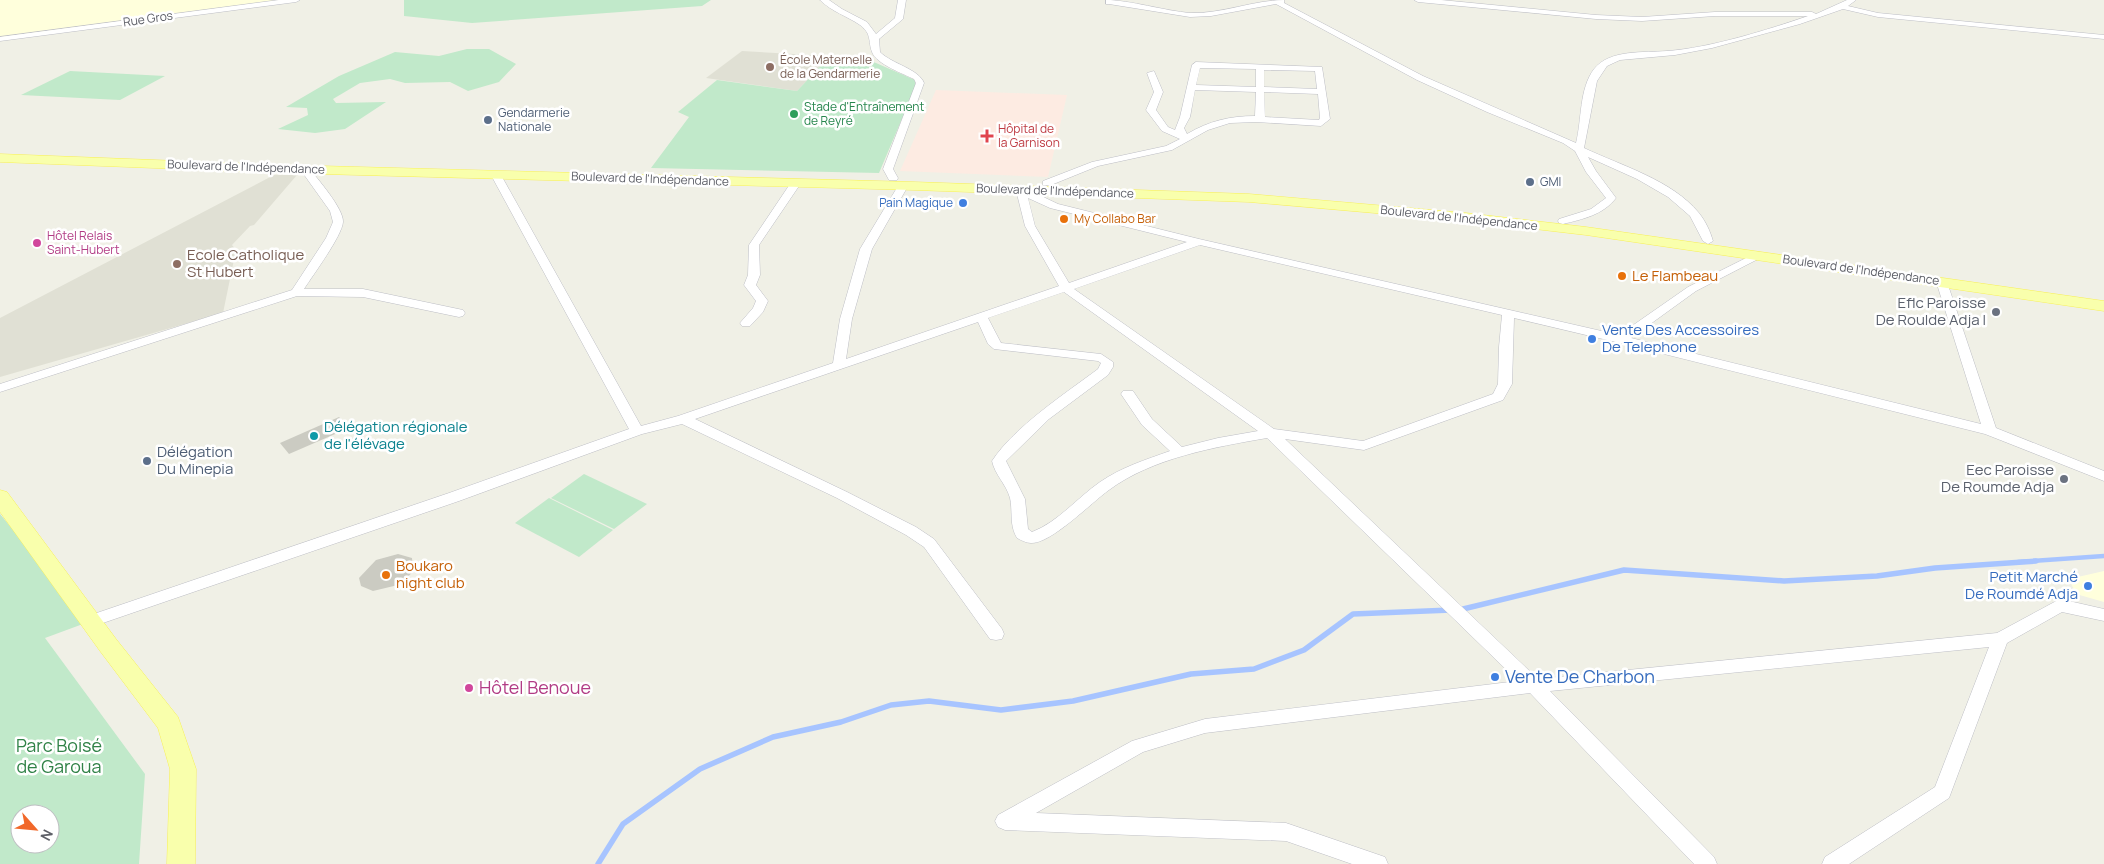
<svg xmlns="http://www.w3.org/2000/svg" width="2104" height="864" viewBox="0 0 2104 864" font-family="Manrope,sans-serif">
<rect width="100%" height="100%" fill="#f0f0e6"/>
<g fill="#ffffdc">
<polygon points="0,0 289,0 0,40"/>
<polygon points="2104,571 2104,602 2076,594 2069,579"/>
</g>
<g fill="#e0e0d4">
<polygon points="742,51 830,56 797,91 706,78"/>
<polygon points="274,175 297,175 254,225 250,226 232,245 236,250 223,313 0,377 0,318"/>
</g>
<polygon fill="#fdebe2" points="936,90 1067,95 1048,177 900,171"/>
<g fill="#c1e9ca" fill-rule="evenodd">
<polygon points="404,0 711,0 702,6 472,23 404,16"/>
<polygon points="467,49 489,49 516,64 499,82 468,91 450,82 405,83 390,79 360,83 333,99 336,103 386,102 345,129 315,133 278,129 308,115 307,108 286,107 339,76 395,52 439,56"/>
<polygon points="830,56 860,58 876,63 915,80 915,88 879,173 651,168 689,117 678,112 717,80 797,91"/>
<polygon points="70,71 165,76 120,100 21,95"/>
<polygon points="584,474 647,504 614,529 551,498"/>
<polygon points="549,498 613,530 579,557 515,523"/>
<path d="M 0,514 L 88,621 L 91,621 L 45,638 L 145,774 L 139,864 L 0,864 ZM 20,814 L 50,814 L 50,844 L 20,844 Z"/>
</g>
<g fill="none" stroke-linecap="round" stroke-linejoin="round">
<polyline stroke="#a7c4ff" stroke-width="4.5" points="2018,562 2104,556"/>
<g stroke="#a7c4ff" stroke-width="5.5">
<polyline points="1459,610 1624,570 1784,581 1877,576 1935,568 2036,561"/>
<polyline points="598,864 623,824 700,769 773,737 841,722 891,705 929,701 1001,710 1073,701 1191,674 1254,669 1304,650 1353,614 1451,610"/>
</g>
</g>
<g fill="#cbcbc2">
<polygon points="339,417 349,428 289,454 280,443"/>
<polygon points="398,554 412,558 413,572 398,585 373,591 361,586 359,578 376,560"/>
</g>
<g fill="none" stroke-linecap="round" stroke-linejoin="round">
<g stroke="#bdbec5" stroke-width="1">
<g id="minor">
<polygon points="279,0 300,0 296,2 0,41 0,37"/>
<path d="M 820,0 L 829,0 L 842,9 L 867,22 L 876,34 L 895,18 L 898,0 L 906,0 L 903,19 L 879,39 L 880,52 C 892,64 919,69 924,83 L 893,169 L 898,178 L 897,180 L 889,180 L 883,169 L 916,83 L 914,79 C 904,74 876,64 872,52 C 868,41 872,34 860,25 C 847,16 832,12 820,0 Z"/>
<path d="M 1106,0 C 1129,0 1166,11 1190,13 C 1222,14 1254,0 1284,0 L 1284,3 L 1423,76 L 1576,143 C 1582,119 1579,89 1594,69 C 1610,49 1644,53 1667,51 C 1710,48 1767,30 1808,16 L 1715,16 L 1642,21 L 1596,19 L 1418,2 L 1414,0 L 1441,0 L 1596,15 L 1642,17 L 1715,12 L 1812,12 L 1816,14 L 1847,0 L 1856,0 L 1848,6 L 1878,13 L 2104,35 L 2104,39 L 1878,17 L 1843,9 L 1800,24 L 1712,48 L 1675,55 L 1620,60 L 1607,66 L 1597,81 L 1584,148 C 1622,166 1672,180 1699,213 C 1706,222 1710,231 1713,241 L 1708,244 L 1703,241 L 1690,216 L 1668,197 L 1637,179 L 1588,157 L 1596,171 L 1616,198 C 1603,215 1583,219 1563,224 L 1559,223 L 1558,221 L 1559,219 L 1591,209 L 1606,198 L 1586,172 L 1575,151 L 1563,143 L 1487,112 L 1417,80 L 1276,4 L 1211,16 L 1190,17 L 1109,4 L 1106,4 Z"/>
<path d="M 1196,62 L 1322,67 L 1330,119 L 1321,126 L 1256,122 L 1230,123 L 1208,130 L 1172,150 L 1098,166 L 1051,185 L 1043,185 L 1043,181 L 1092,162 L 1166,146 L 1180,139 L 1162,131 L 1146,110 L 1154,92 L 1147,73 L 1154,71 L 1163,92 L 1156,110 L 1168,127 L 1175,130 L 1180,117 L 1192,65 ZM 1200,68 L 1256,69 L 1256,87 L 1196,85 ZM 1264,70 L 1315,71 L 1317,89 L 1264,87 ZM 1195,90 L 1256,92 L 1255,116 C 1230,116 1209,121 1187,134 L 1184,128 L 1190,117 ZM 1264,92 L 1318,94 L 1320,118 L 1319,120 L 1265,117 Z"/>
<path d="M 305,166 L 308,167 C 317,178 344,209 343,222 C 342,236 313,275 304,289 L 363,289 L 463,310 L 465,313 L 463,316 L 459,317 L 363,297 L 297,296 L 0,392 L 0,384 L 292,290 L 326,238 L 333,222 L 330,211 L 300,169 Z"/>
<path d="M 496,172 L 501,175 L 641,426 L 678,416 L 833,363 L 840,319 L 860,249 L 898,186 L 903,183 L 908,186 L 872,249 L 852,319 L 846,359 L 1059,286 L 1025,226 L 1016,190 L 1021,187 L 1031,188 L 1033,192 L 1058,204 L 1199,239 L 1619,335 L 1688,287 L 1758,252 L 1762,253 L 1764,255 L 1762,257 L 1696,291 L 1631,338 L 1981,424 L 1936,281 L 1938,279 L 1946,279 L 1996,428 L 2104,471 L 2104,481 L 1985,434 L 1620,343 L 1514,318 L 1512,384 L 1503,400 L 1364,450 L 1285,439 L 1538,679 L 1997,633 L 2060,599 L 2104,609 L 2104,621 L 2062,612 L 2007,643 L 1949,798 L 1849,864 L 1822,864 L 1825,857 L 1935,787 L 1989,647 L 1550,691 L 1714,857 L 1717,864 L 1694,864 L 1530,693 L 1205,733 L 1143,752 L 1036,813 L 1286,823 L 1385,857 L 1388,864 L 1352,864 L 1286,841 L 1005,830 L 998,827 L 995,821 L 998,815 L 1132,741 L 1205,719 L 1518,681 L 1267,438 C 1215,447 1152,458 1109,490 C 1092,502 1051,544 1031,543 C 1026,543 1021,540 1017,538 C 1009,525 1013,511 1010,498 C 1006,484 995,475 992,461 C 1014,427 1066,393 1098,369 L 1101,363 L 1098,361 L 994,349 L 988,344 L 978,322 L 695,419 L 847,492 L 916,527 L 934,539 L 1002,629 L 1004,634 L 1002,639 L 996,640 L 990,639 L 924,547 L 906,535 L 837,498 L 682,424 L 642,434 L 459,501 L 97,625 L 91,627 L 85,625 L 83,621 L 85,617 L 449,493 L 629,429 L 491,175 ZM 1028,198 L 1050,208 L 1187,242 L 1069,283 L 1035,226 ZM 1200,245 L 1502,315 L 1499,347 L 1498,384 L 1493,394 L 1363,441 L 1274,429 L 1074,289 ZM 1064,292 L 1258,431 L 1218,438 L 1182,447 L 1152,419 L 1133,391 L 1123,391 L 1121,394 L 1142,425 L 1170,451 C 1145,460 1122,467 1100,482 C 1077,498 1058,522 1032,532 L 1028,529 L 1025,499 L 1006,461 L 1049,419 L 1108,375 L 1113,367 L 1113,362 L 1101,354 L 1001,343 L 988,318 Z"/>
<polygon points="796,180 801,183 759,245 760,275 756,285 768,301 763,312 750,326 742,326 740,323 753,308 756,301 744,285 748,275 749,245 792,181"/>
</g>
</g>
<g stroke="#f8f057" stroke-width="1">
<g id="major">
<polygon points="0,154 284,165 914,182 1249,194 1466,213 1586,227 2104,301 2104,311 1586,235 1466,221 1249,202 914,190 284,173 0,162"/>
<polygon points="0,490 7,492 116,639 178,717 196,769 195,864 167,864 170,769 158,728 100,651 0,512"/>
</g>
</g>
<use href="#minor" fill="#fff" fill-rule="evenodd"/>
<use href="#major" fill="#f9ffac" fill-rule="evenodd"/>
</g>
<g fill="#8d6e63" stroke="#fff" stroke-width="2">
<circle cx="770" cy="67" r="5"/>
<circle cx="177" cy="264" r="5"/>
</g>
<circle fill="#2e9e5b" stroke="#fff" stroke-width="2" cx="794" cy="114" r="5"/>
<g fill="#5c6f8a" stroke="#fff" stroke-width="2">
<circle cx="488" cy="120" r="5"/>
<circle cx="1530" cy="182" r="5"/>
<circle cx="147" cy="461" r="5"/>
</g>
<path fill="#e0444e" stroke="#fff" stroke-width="2" d="M984.5 128.5h5v5h5v5h-5v5h-5v-5h-5v-5h5z"/>
<g fill="#3f7fe0" stroke="#fff" stroke-width="2">
<circle cx="963" cy="203" r="5"/>
<circle cx="1592" cy="339" r="5"/>
<circle cx="2088" cy="586" r="5"/>
<circle cx="1495" cy="677" r="5"/>
</g>
<g fill="#e8710a" stroke="#fff" stroke-width="2">
<circle cx="1064" cy="219" r="5"/>
<circle cx="1622" cy="276" r="5"/>
<circle cx="386" cy="575" r="5"/>
</g>
<g fill="#d1479c" stroke="#fff" stroke-width="2">
<circle cx="37" cy="243" r="5"/>
<circle cx="469" cy="688" r="5"/>
</g>
<g fill="#6b7280" stroke="#fff" stroke-width="2">
<circle cx="1996" cy="312" r="5"/>
<circle cx="2064" cy="479" r="5"/>
</g>
<circle fill="#0f9aa8" stroke="#fff" stroke-width="2" cx="314" cy="436" r="5"/>
<g text-anchor="middle" stroke-width="5" stroke-linejoin="round" paint-order="stroke">
<g font-size="12" fill="#5d5f67" stroke="#fff">
<text transform="translate(148 19) rotate(-8)" y="4">Rue Gros</text>
<text transform="translate(246 167) rotate(2)" y="4">Boulevard de l'Indépendance</text>
<text transform="translate(650 179) rotate(2)" y="4">Boulevard de l'Indépendance</text>
<text transform="translate(1055 191) rotate(2)" y="4">Boulevard de l'Indépendance</text>
<text transform="translate(1459 218) rotate(6)" y="4">Boulevard de l'Indépendance</text>
<text transform="translate(1861 270) rotate(8)" y="4">Boulevard de l'Indépendance</text>
</g>
<g font-size="12" fill="#785e54" stroke="#fff" text-anchor="start">
<text x="780" y="64">École Maternelle<tspan x="780" dy="14">de la Gendarmerie</tspan></text>
</g>
<g font-size="12" fill="#27864d" stroke="#fff" text-anchor="start">
<text x="804" y="111">Stade d'Entraînement<tspan x="804" dy="14">de Reyré</tspan></text>
</g>
<g font-size="12" fill="#4e5e75" stroke="#fff" text-anchor="start">
<text x="498" y="117">Gendarmerie<tspan x="498" dy="14">Nationale</tspan></text>
<text x="1540" y="186">GMI</text>
</g>
<g font-size="12" fill="#be3a42" stroke="#fff" text-anchor="start">
<text x="998" y="133">Hôpital de<tspan x="998" dy="14">la Garnison</tspan></text>
</g>
<g font-size="12" fill="#366cbe" stroke="#fff" text-anchor="end">
<text x="953" y="207">Pain Magique</text>
</g>
<g font-size="12" fill="#c56008" stroke="#fff" text-anchor="start">
<text x="1074" y="223">My Collabo Bar</text>
</g>
<g font-size="12" fill="#b23c85" stroke="#fff" text-anchor="start">
<text x="47" y="240">Hôtel Relais<tspan x="47" dy="14">Saint-Hubert</tspan></text>
</g>
<g font-size="15" fill="#785e54" stroke="#fff" text-anchor="start">
<text x="187" y="260">Ecole Catholique<tspan x="187" dy="17">St Hubert</tspan></text>
</g>
<g font-size="15" fill="#c56008" stroke="#fff" text-anchor="start">
<text x="1632" y="281">Le Flambeau</text>
<text x="396" y="571">Boukaro<tspan x="396" dy="17">night club</tspan></text>
</g>
<g font-size="15" fill="#5b616d" stroke="#fff" text-anchor="end">
<text x="1986" y="308">Eflc Paroisse<tspan x="1986" dy="17">De Roulde Adja I</tspan></text>
<text x="2054" y="475">Eec Paroisse<tspan x="2054" dy="17">De Roumde Adja</tspan></text>
</g>
<g font-size="15" fill="#366cbe" stroke="#fff" text-anchor="start">
<text x="1602" y="335">Vente Des Accessoires<tspan x="1602" dy="17">De Telephone</tspan></text>
<text x="2078" y="582" text-anchor="end">Petit Marché<tspan x="2078" dy="17">De Roumdé Adja</tspan></text>
</g>
<g font-size="15" fill="#0d838f" stroke="#fff" text-anchor="start">
<text x="324" y="432">Délégation régionale<tspan x="324" dy="17">de l'élévage</tspan></text>
</g>
<g font-size="15" fill="#4e5e75" stroke="#fff" text-anchor="start">
<text x="157" y="457">Délégation<tspan x="157" dy="17">Du Minepia</tspan></text>
</g>
<g font-size="18" fill="#366cbe" stroke="#fff" text-anchor="start">
<text x="1505" y="683">Vente De Charbon</text>
</g>
<g font-size="18" fill="#b23c85" stroke="#fff" text-anchor="start">
<text x="479" y="694">Hôtel Benoue</text>
</g>
<g font-size="18" fill="#308247" stroke="#fff">
<text x="59" y="752">Parc Boisé<tspan x="59" dy="21">de Garoua</tspan></text>
</g>
</g>
<g transform="translate(35 829) rotate(117)"><circle r="24" fill="#ffffff" stroke="#bebfc2"/>
<path d="M0-4L9 19L0 12L-9 19Z" fill="#f1682a"/>
<text y="-8" font-size="14" font-weight="bold" text-anchor="middle" fill="#5d5f67">N</text>
</g>
</svg>
